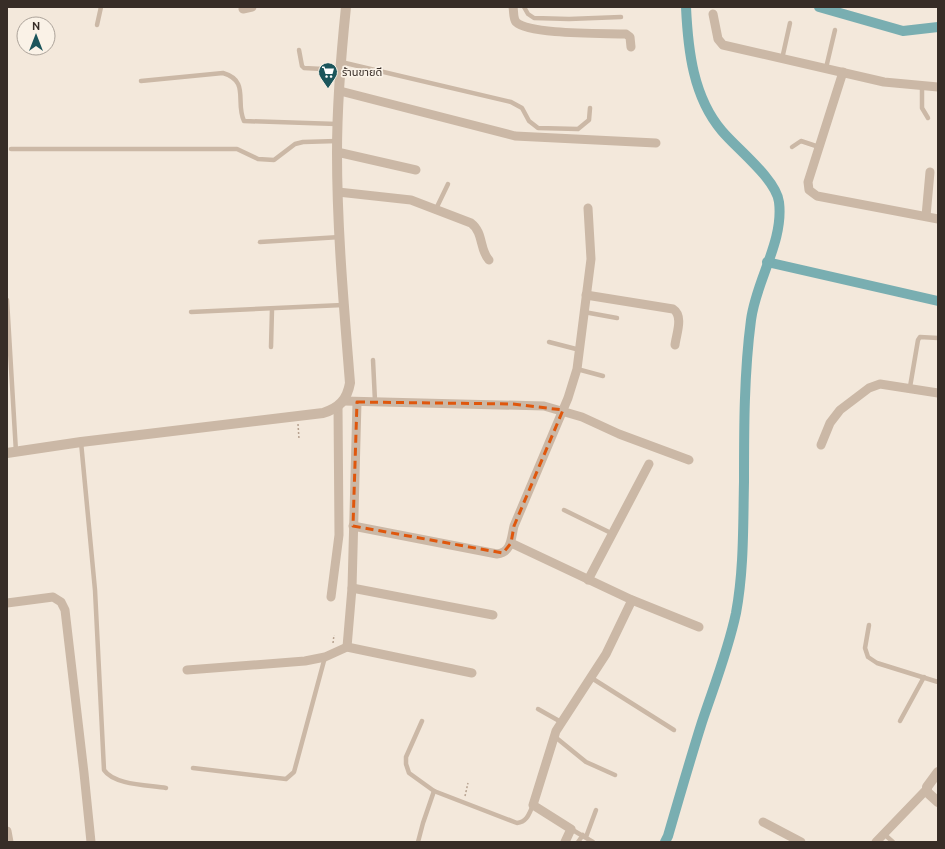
<svg xmlns="http://www.w3.org/2000/svg" width="945" height="849" viewBox="0 0 945 849" font-family="Ubuntu,'Noto Sans Thai',sans-serif">
<rect width="100%" height="100%" fill="#f3e8db"/>
<g fill="none" stroke-linecap="round" stroke-linejoin="round">
<g stroke="#79aeb1" stroke-width="10">
<polyline points="819,7 903,31 938,27"/>
<polyline points="767,262 938,301"/>
<path d="M 665,842 L 668,836 C 679,798 690,760 702,722 C 714,686 728,651 736,613 C 744,570 743,526 744,482 C 744,429 744,373 751,320 C 756,280 784,242 779,202 C 776,179 737,149 722,131 C 693,97 688,50 686,7"/>
</g>
<g stroke="#b7a290" stroke-width="1.5" stroke-dasharray="2 2" stroke-linecap="butt">
<polyline points="298,424 299,439"/>
<polyline points="333,643 334,635"/>
<polyline points="465,796 468,783"/>
</g>
<g stroke="#cbb8a6" stroke-width="4.5">
<polyline points="524,7 528,14 534,18 569,19 621,17"/>
<polyline points="97,25 101,7"/>
<polyline points="299,50 302,66 304,68 341,70"/>
<polyline points="782,59 790,23"/>
<polyline points="341,62 511,102 522,108 529,121 538,128 578,129 589,120 590,108"/>
<polyline points="826,68 835,30"/>
<path d="M 141,81 L 223,73 C 250,81 235,102 244,121 L 337,124"/>
<polyline points="922,86 922,108 928,118"/>
<polyline points="792,147 801,141 819,147"/>
<polyline points="11,149 237,149 258,159 274,160 295,144 303,142 337,141"/>
<polyline points="435,211 448,184"/>
<polyline points="260,242 340,237"/>
<polyline points="7,300 16,452"/>
<polyline points="191,312 343,305"/>
<polyline points="584,312 617,318"/>
<polyline points="549,342 580,350"/>
<polyline points="271,347 272,309"/>
<polyline points="373,360 375,401"/>
<polyline points="577,369 603,376"/>
<polyline points="910,387 918,340 920,337 938,338"/>
<path d="M 81,442 L 95,590 L 104,770 C 114,785 148,785 166,788"/>
<polyline points="564,510 613,534"/>
<polyline points="869,625 865,648 868,657 877,663 938,682"/>
<polyline points="590,677 674,730"/>
<polyline points="538,709 561,722"/>
<path d="M 422,721 L 406,757 L 406,764 L 409,773 L 434,791 L 517,823 C 527,822 529,814 533,805"/>
<polyline points="900,721 924,677"/>
<polyline points="554,736 586,762 615,775"/>
<polyline points="193,768 286,779 294,772 325,657"/>
<polyline points="571,829 593,842"/>
<polyline points="884,834 893,842"/>
<polyline points="586,837 596,810"/>
<polyline points="418,842 423,823 434,791"/>
<polyline points="578,842 583,835"/>
</g>
<g stroke="#cbb8a6" stroke-width="9">
<path d="M 513,7 C 514,12 513,18 516,22 C 530,35 604,33 626,34 L 630,37 L 631,47"/>
<polyline points="243,9 252,7"/>
<polyline points="713,14 718,39 723,45 884,82 938,87"/>
<polyline points="843,72 808,182 809,190 817,196 938,219"/>
<polyline points="340,91 515,136 656,143"/>
<polyline points="337,152 416,170"/>
<path d="M 338,192 L 411,200 L 471,223 C 484,233 479,249 489,260"/>
<polyline points="926,216 930,172"/>
<path d="M 586,295 L 673,309 C 684,316 676,335 675,345"/>
<polyline points="344,401 544,406 582,417 619,434 689,460"/>
<polyline points="821,445 830,423 840,410 869,388 880,384 938,393"/>
<path d="M 353,526 L 497,554 C 512,552 511,538 514,526 L 568,398 L 577,369 L 591,259 L 588,208"/>
<polyline points="511,543 632,600 699,627"/>
<polyline points="588,580 649,464"/>
<polyline points="352,588 493,615"/>
<polyline points="331,597 339,535 338,406"/>
<polyline points="7,603 53,597 61,602 65,610 84,773 91,842"/>
<polyline points="347,647 352,588 357,402"/>
<polyline points="187,670 305,661 325,657 347,647 472,673"/>
<polyline points="763,822 801,842"/>
<polyline points="7,831 9,842"/>
<polyline points="565,842 571,829 533,805 556,731 606,654 632,600"/>
<polyline points="876,842 927,789"/>
</g>
<g stroke="#cbb8a6" stroke-width="10">
<path d="M 7,453 L 81,442 L 323,413 C 339,408 347,400 350,383 C 344,307 337,230 337,153 C 337,104 341,55 346,7"/>
<polyline points="938,772 927,787 927,792 938,802"/>
</g>
</g>
<path fill="none" stroke="#df570d" stroke-width="3" stroke-dasharray="8 5" stroke-linejoin="round" d="M 357,402 L 513,404 L 563,410 L 514,526 L 511,543 L 503,553 L 353,526 Z"/>
<defs>
<g id="supermarket-pin" transform="scale(1)"><path d="M0 17L-7.5 6A9.5 9.5 0 1 1 7.5 6Z" fill="#1b555b" stroke="#faf2e7"/><path d="M-6-5.5h2.5l.6 2H6L4.5 2H-2.5L-4.4-4H-6ZM-1.5 3.2a1.3 1.3 0 1 0 .1 0ZM3 3.2a1.3 1.3 0 1 0 .1 0Z" fill="#fff"/></g>
</defs>
<g fill-rule="evenodd">
<use href="#supermarket-pin" x="328" y="72"/>
</g>
<g text-anchor="middle" stroke-width="3.5" stroke-linejoin="round" paint-order="stroke">
<g font-size="11" fill="#372d27" stroke="#faf2e7" text-anchor="start">
<text x="342" y="76">ร้านขายดี</text>
</g>
</g>
<rect width="945" height="849" fill="none" stroke="#372d27" stroke-width="16"/>
<g transform="translate(36 36)"><circle r="19" fill="#faf2e7" stroke="#aca39a"/>
<path d="M0-3L7 15L0 10L-7 15Z" fill="#1b555b"/>
<text y="-6" font-size="11" font-weight="bold" text-anchor="middle" fill="#372d27">N</text>
</g>
</svg>
